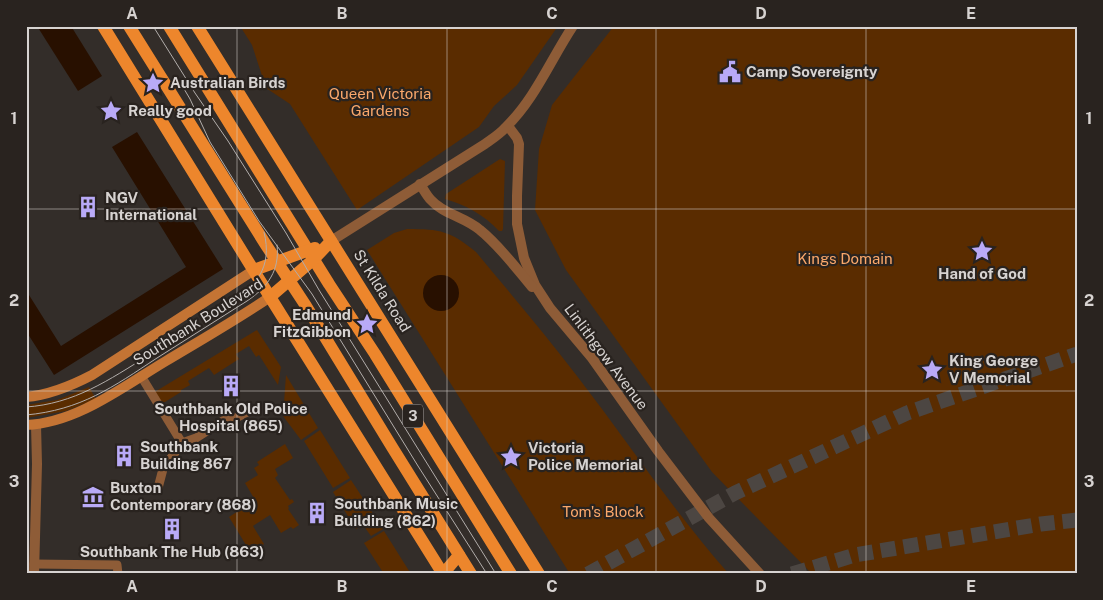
<svg xmlns="http://www.w3.org/2000/svg" width="1103" height="600" viewBox="0 0 1103 600" font-family="'Public Sans',sans-serif">
<rect width="100%" height="100%" fill="#332d29"/>
<g fill="#5a2c00">
<polygon points="240,26 558,26 517,85 494,106 479,127 357,210 290,104 266,88 252,45"/>
<polygon points="614,26 1077,26 1077,574 812,574 712,472 566,270 535,210 539,149 552,105"/>
<path d="M 500,159 L 505,161 L 503,229 L 502,231 L 499,231 C 484,215 466,205 445,199 L 446,194 Z"/>
<path d="M 407,229 C 441,229 450,231 476,252 C 510,293 545,334 577,376 C 628,442 674,512 729,574 L 570,574 L 367,250 L 394,233 Z"/>
<polygon points="257,330 281,367 278,385 259,355 256,357 249,346 236,354 239,359 214,375 209,368 188,381 190,385 181,390 181,392 165,402 160,402 153,393"/>
<polygon points="286,375 318,428 301,440 283,416"/>
<polygon points="89,387 96,399 66,411 26,418 26,405 57,400"/>
<polygon points="320,430 350,478 333,488 304,441"/>
<polygon points="285,444 293,458 275,469 278,475 275,478 290,500 292,499 294,502 288,506 289,508 288,509 299,525 293,529 291,527 281,533 270,515 253,526 264,544 257,549 258,551 252,555 229,517 255,500 245,483 258,475 254,468 259,465 257,462"/>
<polygon points="351,480 383,529 371,536 363,525 356,529 333,492"/>
<polygon points="384,531 411,574 384,574 364,543"/>
</g>
<g fill="#281000">
<polygon points="37,26 71,26 102,76 78,91"/>
<polygon points="137,132 223,269 54,375 26,331 26,297 29,295 61,346 186,267 112,147"/>
<circle cx="441" cy="293" r="18"/>
</g>
<g fill="none" stroke-linecap="round" stroke-linejoin="round">
<g stroke="#4c4642" stroke-width="15" stroke-dasharray="15 8" stroke-linecap="butt">
<polyline points="588,574 735,493 907,413 1077,354"/>
<polyline points="792,574 855,555 1041,524 1077,520"/>
</g>
<g stroke="#8e5c37" stroke-width="9">
<polyline points="141,376 182,443"/>
<polyline points="158,488 163,469 182,443 196,438 229,417 234,419 249,411"/>
<polyline points="34,564 117,565 118,574"/>
</g>
<polyline stroke="#8e5c37" stroke-width="10" points="34,574 37,464 36,425"/>
<g stroke="#8e5c37" stroke-width="10">
<polyline points="508,126 517,138 519,144 517,196 517,224 524,258 535,285 550,308 592,358 658,451 709,518 760,574"/>
<path d="M 420,184 C 424,190 427,196 431,200 C 443,214 465,217 480,230 C 499,245 516,268 532,287"/>
<path d="M 331,241 L 485,144 C 492,139 500,134 506,127 C 535,99 551,59 573,26"/>
</g>
<g stroke="#c47434" stroke-width="10">
<path d="M 26,397 C 50,395 71,386 92,375 L 254,270"/>
<path d="M 26,425 C 77,423 124,386 166,361 C 201,340 236,320 270,297"/>
</g>
<g stroke="#ed862c" stroke-width="12">
<polyline points="103,26 270,297 443,574"/>
<polyline points="129,26 266,245 306,306 392,447 471,574"/>
<polyline points="169,26 329,284 375,354 511,574"/>
<polyline points="197,26 539,574"/>
<polyline points="254,270 315,248"/>
<polyline points="270,297 314,259 331,241"/>
<polyline points="443,574 459,555"/>
</g>
<g stroke="#b2adab" stroke-width="1">
<polyline points="153,26 195,93 228,141 286,233 319,290 496,574"/>
<polyline points="177,77 190,99 210,142 259,221 312,294 418,466 487,574"/>
<path d="M 227,305 C 256,287 273,268 264,232"/>
<path d="M 26,407 C 74,404 109,380 149,355"/>
<path d="M 26,415 C 81,410 113,387 157,358 C 187,339 217,320 247,301 C 268,287 280,270 277,245"/>
</g>
</g>
<path fill="none" stroke="#d7d3d1" stroke-width="1" stroke-opacity="0.55" d="M 237,26 L 237,574M 447,26 L 447,574M 656,26 L 656,574M 866,26 L 866,574M 26,209 L 1077,209M 26,391 L 1077,391"/>
<defs>
<g id="civic-bare" transform="scale(1.725)"><path d="M-.6-6.5H3V-4.5H.6V-3L4-1V1h2V6H-6V1h2V-1L-.6-3ZM-1.2 2.5V6h2.4V2.5Z" fill="#b9aaf7" stroke="#29231f" stroke-width="2.5" paint-order="stroke"/></g>
<g id="sight-bare" transform="scale(1.725)"><path d="M0-6L1.8-2.2L6-1.7L2.9 1.2L3.7 5.4L0 3.3L-3.7 5.4L-2.9 1.2L-6-1.7L-1.8-2.2Z" fill="#b9aaf7" stroke="#29231f" stroke-width="2.5" paint-order="stroke"/></g>
<g id="building-bare" transform="scale(1.725)"><path d="M-4-6H4V6H1V3H-1V6H-4ZM-2.5-4.3h1.7v1.8h-1.7ZM.8-4.3h1.7v1.8H.8ZM-2.5-1h1.7V.8h-1.7ZM.8-1h1.7V.8H.8Z" fill="#b9aaf7" stroke="#29231f" stroke-width="2.5" paint-order="stroke"/></g>
<g id="museum-bare" transform="scale(1.725)"><path d="M0-6L6-3V-2H-6V-3ZM-5-1h2V3h-2ZM-1-1h2V3h-2ZM3-1h2V3H3ZM-6 4H6V6H-6Z" fill="#b9aaf7" stroke="#29231f" stroke-width="2.5" paint-order="stroke"/></g>
</defs>
<g fill-rule="evenodd">
<use href="#civic-bare" x="730" y="72"/>
<use href="#sight-bare" x="153" y="83"/>
<use href="#sight-bare" x="111" y="111"/>
<use href="#building-bare" x="88" y="207"/>
<use href="#sight-bare" x="982" y="251"/>
<use href="#sight-bare" x="367" y="324"/>
<use href="#sight-bare" x="932" y="370"/>
<use href="#building-bare" x="231" y="386"/>
<use href="#building-bare" x="124" y="456"/>
<use href="#sight-bare" x="511" y="457"/>
<use href="#museum-bare" x="93" y="497"/>
<use href="#building-bare" x="317" y="513"/>
<use href="#building-bare" x="172" y="529"/>
</g>
<g text-anchor="middle" stroke-width="4.5" stroke-linejoin="round" paint-order="stroke">
<rect fill="#29231f" stroke="#a39e9c" stroke-width="1" x="403" y="404.5" width="20" height="23" rx="4"/>
<g font-size="14" font-weight="bold" fill="#d7d3d1">
<text x="413" y="421">3</text>
</g>
<g font-size="15" font-weight="bold" fill="#d7d3d1" stroke="#29231f" text-anchor="start">
<text x="746" y="77">Camp Sovereignty</text>
<text x="170" y="88">Australian Birds</text>
<text x="128" y="116">Really good</text>
<text x="105" y="203">NGV<tspan x="105" dy="17">International</tspan></text>
<text x="982" y="279" text-anchor="middle">Hand of God</text>
<text x="351" y="320" text-anchor="end">Edmund<tspan x="351" dy="17">FitzGibbon</tspan></text>
<text x="949" y="366">King George<tspan x="949" dy="17">V Memorial</tspan></text>
<text x="231" y="414" text-anchor="middle">Southbank Old Police<tspan x="231" dy="17">Hospital (865)</tspan></text>
<text x="140" y="452">Southbank<tspan x="140" dy="17">Building 867</tspan></text>
<text x="528" y="453">Victoria<tspan x="528" dy="17">Police Memorial</tspan></text>
<text x="110" y="493">Buxton<tspan x="110" dy="17">Contemporary (868)</tspan></text>
<text x="334" y="509">Southbank Music<tspan x="334" dy="17">Building (862)</tspan></text>
<text x="172" y="557" text-anchor="middle">Southbank The Hub (863)</text>
</g>
<g font-size="15" fill="#fba86b" stroke="#29231f">
<text x="380" y="99">Queen Victoria<tspan x="380" dy="17">Gardens</tspan></text>
<text x="845" y="264">Kings Domain</text>
<text x="603" y="517">Tom's Block</text>
</g>
<g font-size="15" fill="#d7d3d1" stroke="#29231f">
<text transform="translate(382 291) rotate(58)" y="5">St Kilda Road</text>
<text transform="translate(198 322) rotate(-32)" y="5">Southbank Boulevard</text>
<text transform="translate(606 357) rotate(53)" y="5">Linlithgow Avenue</text>
</g>
</g>
<rect width="1103" height="600" fill="none" stroke="#29231f" stroke-width="55"/>
<rect x="28" y="28" width="1048" height="544" fill="none" stroke="#d7d3d1" stroke-width="2"/>
<g font-size="16" text-anchor="middle" font-weight="bold" fill="#d7d3d1">
<text x="132" y="19">A</text>
<text x="342" y="19">B</text>
<text x="552" y="19">C</text>
<text x="761" y="19">D</text>
<text x="971" y="19">E</text>
<text x="14" y="124">1</text>
<text x="1089" y="124">1</text>
<text x="14" y="306">2</text>
<text x="1089" y="306">2</text>
<text x="14" y="487">3</text>
<text x="1089" y="487">3</text>
<text x="132" y="592">A</text>
<text x="342" y="592">B</text>
<text x="552" y="592">C</text>
<text x="761" y="592">D</text>
<text x="971" y="592">E</text>
</g>
</svg>
